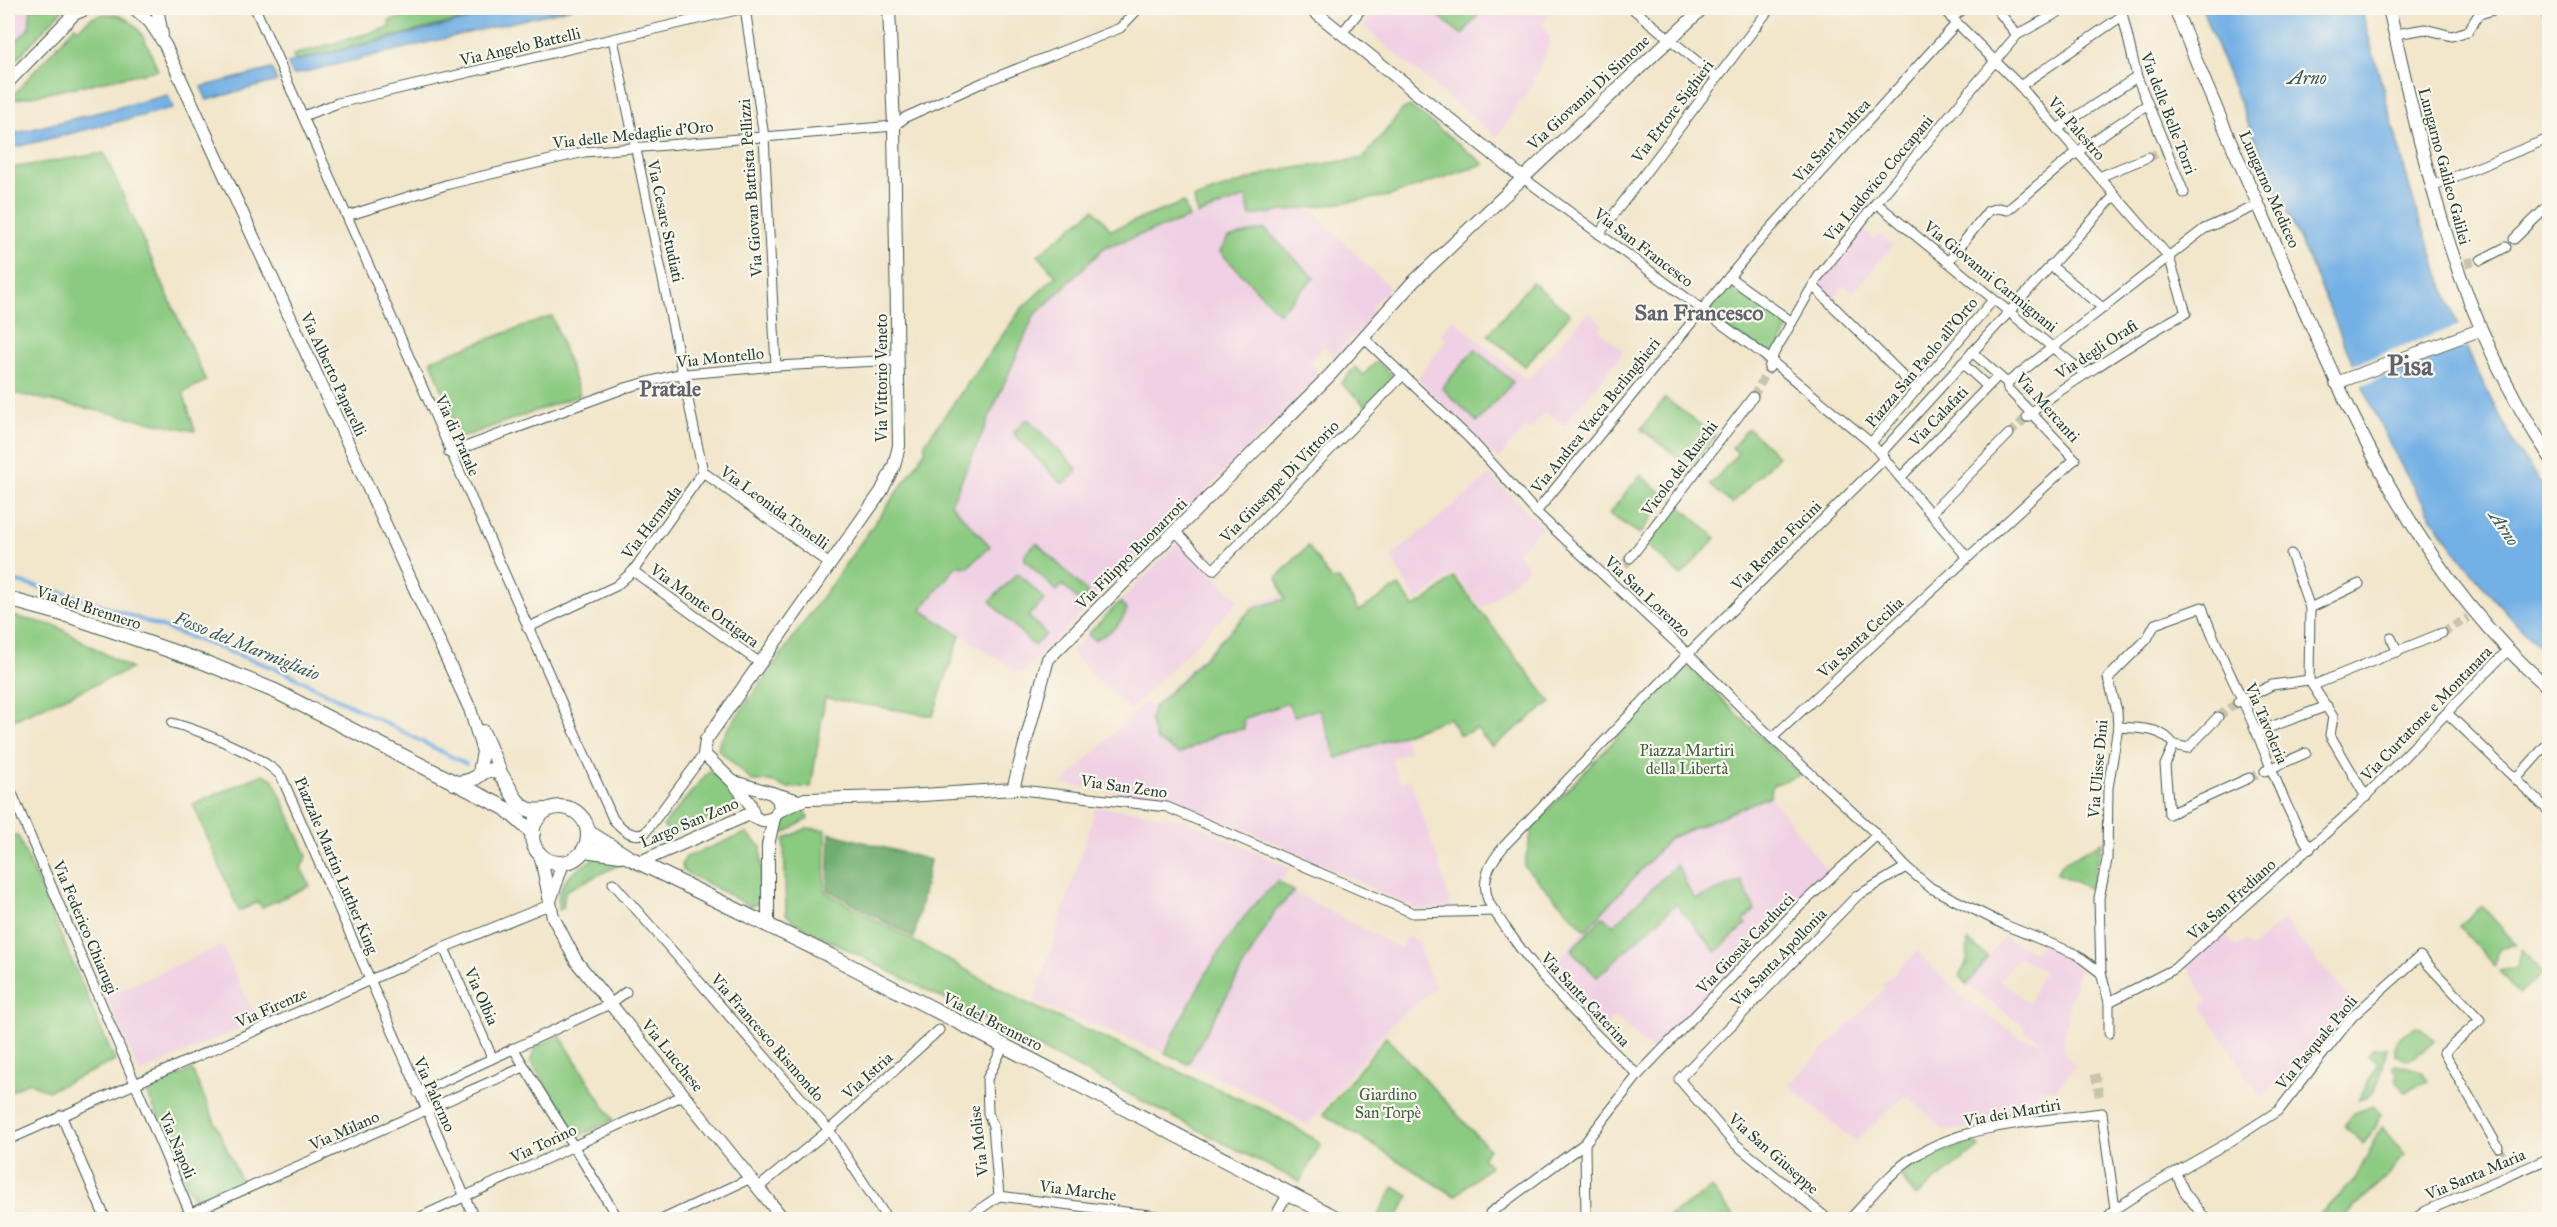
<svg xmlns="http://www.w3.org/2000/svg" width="2557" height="1227" viewBox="0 0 2557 1227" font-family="'IM FELL Great Primer',serif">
<rect width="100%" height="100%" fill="#fbf7ec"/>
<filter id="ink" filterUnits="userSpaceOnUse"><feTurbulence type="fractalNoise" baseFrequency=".0167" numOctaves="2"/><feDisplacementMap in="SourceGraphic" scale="12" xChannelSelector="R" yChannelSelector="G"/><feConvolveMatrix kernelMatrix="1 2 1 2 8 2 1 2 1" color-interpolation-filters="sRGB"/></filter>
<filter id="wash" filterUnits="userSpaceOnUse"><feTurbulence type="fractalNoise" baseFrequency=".008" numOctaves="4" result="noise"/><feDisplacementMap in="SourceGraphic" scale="24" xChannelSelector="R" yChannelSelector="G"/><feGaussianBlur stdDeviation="1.35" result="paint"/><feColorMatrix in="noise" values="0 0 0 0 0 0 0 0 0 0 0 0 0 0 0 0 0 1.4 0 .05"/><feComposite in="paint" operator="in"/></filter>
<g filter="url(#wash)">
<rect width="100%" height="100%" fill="#f2e6cb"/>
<g fill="#f0d0e4" fill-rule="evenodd">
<polygon points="8,8 31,8 30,28 8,49"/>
<polygon points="1379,8 1555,8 1543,24 1551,39 1546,53 1529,90 1497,137 1363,27"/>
<polygon points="1247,197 1250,216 1310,208 1390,288 1371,307 1376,313 1334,356 1324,346 1309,361 1317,370 1317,379 1021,674 891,591 951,504 1034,316 1105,247"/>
<polygon points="1861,227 1875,239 1879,234 1893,246 1853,293 1844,286 1831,302 1822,290 1822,277"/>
<polygon points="1588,312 1603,324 1599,330 1624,351 1565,425 1545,412 1530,431 1526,428 1498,459 1417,378 1447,340 1441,334 1453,319 1527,381"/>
<polygon points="1490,475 1543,527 1516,552 1529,568 1482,609 1454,573 1416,602 1391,557"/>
<polygon points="1180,541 1239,600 1130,710 1070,652"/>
<polygon points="1281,595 1314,687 1379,667 1409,752 1391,759 1400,782 1410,779 1439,863 1451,907 1420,910 1250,831 1170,800 1062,784 1145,702 1151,707 1257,602"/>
<polygon points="1770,796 1828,872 1654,1053 1615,1016 1608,1023 1608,1034 1546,972 1670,838"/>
<polygon points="1096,807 1142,812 1184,820 1291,868 1284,878 1265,892 1222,950 1187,1007 1165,1053 1034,1002"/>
<polygon points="1294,892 1401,949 1406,937 1421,942 1420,951 1435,988 1392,1024 1308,1126 1274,1104 1188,1064 1276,910"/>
<polygon points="2284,919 2298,939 2358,1006 2334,1030 2287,1087 2280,1080 2261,1098 2201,1005 2207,1001 2187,966 2223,932 2237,947 2245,941 2251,948"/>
<path d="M 2004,937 L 2035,953 L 2044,943 L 2080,969 L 2068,1008 L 2063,1049 L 2066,1058 L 2076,1065 L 2056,1090 L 2036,1090 L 2039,1113 L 1945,1131 L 1906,1095 L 1855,1142 L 1788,1085 L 1885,988 L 1882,985 L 1917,951 L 1961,995 L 2020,1038 L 2045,1042 L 2024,1031 L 2026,1028 L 1967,985 ZM 2019,958 L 2044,971 L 2029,1003 L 2000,980 Z"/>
<polygon points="222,945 257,1021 140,1073 106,996"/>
</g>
<g fill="#8bca81" stroke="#55845a" stroke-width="1.5">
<polygon points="31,8 64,8 8,68 8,50 29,28"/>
<polygon points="433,8 508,8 295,61 293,55 390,27 389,21"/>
<polygon points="1429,8 1476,8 1481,11 1462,35"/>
<path d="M 104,14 C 138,12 147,44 158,70 L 8,101 L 75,26 L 78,29 L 91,18 Z"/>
<polygon points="1410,106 1484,164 1389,196 1250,216 1246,197 1197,215 1194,198 1275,171 1364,158 1403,109"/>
<polygon points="104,153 206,381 183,392 195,431 8,392 8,198 12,168"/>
<polygon points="1184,202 1189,218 1105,247 1034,316 951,504 990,546 968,567 956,566 921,610 960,635 933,716 825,698 811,787 786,788 770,781 752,781 718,749 720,740 912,471 925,451 925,443 1022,308 1056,276 1038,255 1094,209 1111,230"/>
<polygon points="1265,229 1314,278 1279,313 1220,252 1228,238"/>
<polygon points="1729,277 1792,322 1771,361 1702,310"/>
<polygon points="1532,282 1570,314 1525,366 1488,335"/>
<polygon points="552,316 580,395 460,438 431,360"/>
<polygon points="1475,349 1513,382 1477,422 1442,388"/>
<polygon points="1377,361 1395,378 1367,407 1341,383 1355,367 1363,375"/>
<polygon points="1665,398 1715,436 1691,467 1641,429"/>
<polygon points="1026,420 1029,420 1076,468 1076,472 1065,483 1061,483 1015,435 1014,432"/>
<polygon points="1748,428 1778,456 1732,504 1710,485 1738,453 1732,448"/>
<polygon points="1640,475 1667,497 1640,534 1609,514"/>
<polygon points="1678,504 1716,538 1681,576 1647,545"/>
<polygon points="1037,543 1088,593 1086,603 1083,605 1063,585 1056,591 1025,560 1025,554"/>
<polygon points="1308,546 1331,580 1339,579 1359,611 1399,586 1414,607 1427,600 1454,577 1551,702 1492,747 1477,729 1460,735 1449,718 1337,758 1319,709 1294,716 1288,703 1243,719 1244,729 1220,733 1179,754 1156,740 1150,720 1153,709 1253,608 1285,599 1277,577"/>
<polygon points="1018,573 1045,600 1028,616 1046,634 1034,646 990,601"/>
<path d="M 1120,602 L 1127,610 C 1121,625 1109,634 1094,640 L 1088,634 Z"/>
<polygon points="8,615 56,626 131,669 8,722"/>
<polygon points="1686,665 1800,775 1773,785 1770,796 1670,838 1586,930 1524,866 1533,826"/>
<polygon points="710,770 735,795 735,809 671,834 663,826"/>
<polygon points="263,774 273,779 307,856 301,868 310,886 262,907 258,902 239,911 193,804"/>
<polygon points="804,805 808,819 778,837 789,815"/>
<polygon points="807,828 826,830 825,892 1024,1002 1271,1113 1321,1143 1300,1182 796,923 786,914 784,839"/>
<polygon points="8,829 9,833 18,836 115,1061 48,1091 28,1082 8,1093"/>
<polygon points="746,833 761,847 762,899 758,904 750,906 683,871 682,864 686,857"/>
<polygon points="2102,842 2091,889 2056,873 2064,862"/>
<path d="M 594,858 L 605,858 L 621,864 L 565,891 L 563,908 L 559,910 C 554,883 575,870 594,858 Z"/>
<path d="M 1676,865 C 1686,876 1685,890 1696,899 L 1741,881 L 1755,910 L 1744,920 L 1746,924 L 1716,952 L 1676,904 L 1597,977 L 1571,950 L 1603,917 L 1614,925 Z"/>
<path d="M 1278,881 L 1294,892 L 1275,911 L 1188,1064 L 1165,1053 C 1192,995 1230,923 1278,881 Z"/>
<polygon points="2482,906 2516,944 2499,949 2495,966 2459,926"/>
<polygon points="1968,941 1988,957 1967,985 1959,976 1967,962"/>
<polygon points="2522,950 2543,974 2519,994 2499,971 2517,967"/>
<path d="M 2417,1027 L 2421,1028 L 2435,1041 L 2409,1060 L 2395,1055 C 2393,1039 2404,1032 2417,1027 Z"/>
<polygon points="560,1036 613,1120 579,1136 530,1061 537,1046"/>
<polygon points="1386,1037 1489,1149 1482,1157 1490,1166 1455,1196 1323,1114"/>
<path d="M 2387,1047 C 2382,1065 2382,1097 2358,1100 L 2379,1063 L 2368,1056 L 2373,1048 Z"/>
<polygon points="2396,1064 2422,1071 2428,1081 2405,1092 2395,1078 2398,1076 2393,1066"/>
<polygon points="192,1070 242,1183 195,1203 146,1090"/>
<polygon points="2373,1106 2381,1114 2373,1133 2364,1144 2344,1126 2354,1113"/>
<path d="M 2382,1127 L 2405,1155 C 2395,1162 2395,1170 2387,1177 C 2373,1191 2356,1202 2345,1219 L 2315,1219 L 2355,1179 Z"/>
<polygon points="1973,1141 1979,1147 1916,1196 1901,1177 1919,1161"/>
<polygon points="1394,1187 1409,1196 1397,1217 1400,1219 1376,1219"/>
<polygon points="1712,1188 1736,1219 1664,1219"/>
</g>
<polygon fill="#70ae6f" stroke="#487652" stroke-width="1.5" points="830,833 930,860 914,938 828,890"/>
<g fill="#73b0e5" stroke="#49768c" stroke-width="1.5">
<polygon points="517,8 572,8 293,75 287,63"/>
<path d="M 2202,8 L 2361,8 L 2414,203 L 2454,316 L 2475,367 L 2518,451 L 2549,495 L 2549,657 C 2484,594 2427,520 2387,438 C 2360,384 2338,327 2314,272 C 2275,185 2235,97 2202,8 Z"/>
<polygon points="272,69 277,81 207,100 201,87"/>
<polygon points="168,95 173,108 8,149 8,135"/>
</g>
<polygon fill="#f2e6cb" points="2460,325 2469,346 2360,386 2351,365"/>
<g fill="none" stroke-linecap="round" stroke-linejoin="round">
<polyline stroke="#73b0e5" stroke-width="4" points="8,580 74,595 285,672 466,764"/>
</g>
</g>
<g filter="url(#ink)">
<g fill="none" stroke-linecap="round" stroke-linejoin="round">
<g stroke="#c8c4ad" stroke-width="9" stroke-dasharray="9 4.5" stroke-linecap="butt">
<polyline points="2148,157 2162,152"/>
<polyline points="2465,263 2481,260"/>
<polyline points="1753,397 1769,368"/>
<polyline points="2009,434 2027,417"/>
<polyline points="1616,576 1630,558"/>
<polyline points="2442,633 2468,618"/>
<polyline points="2218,717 2238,702"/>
<polyline points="2249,778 2265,771"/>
<polyline points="2095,1074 2100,1099"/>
<polyline points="2498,1147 2506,1163"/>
</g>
<g stroke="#3f564b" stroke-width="11">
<g id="street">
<path d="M 255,8 L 613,819 C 621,828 632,839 645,833 L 704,754"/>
<polyline points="745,8 764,137 776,366"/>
<polyline points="1632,8 1716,77"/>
<path d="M 1942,8 L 2020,86 L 2169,257 L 2186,313 C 2154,329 2125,349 2095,368 C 2071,384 2047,397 2027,417"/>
<polyline points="1996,8 2017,35"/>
<polyline points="2121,8 2137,77 2184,193"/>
<polyline points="2545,8 2550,24"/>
<polyline points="1951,18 1965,8"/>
<polyline points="1342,33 1362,8"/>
<polyline points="2396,34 2425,29 2452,36 2468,31 2479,14 2501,8"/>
<polyline points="2020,86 2122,16"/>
<polyline points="303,116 338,103 745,8"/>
<polyline points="2057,129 2137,77"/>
<polyline points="1522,177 1764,355 1871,443 1967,557"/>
<polyline points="2099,177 2148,157"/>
<polyline points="2432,186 2550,138"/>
<polyline points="1876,203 2085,374"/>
<polyline points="347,216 449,184 584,152 894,126 906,117 984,82 1120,28 1139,8"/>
<polyline points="1599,234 1770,8"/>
<polyline points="2514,239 2550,204"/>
<polyline points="2481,260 2506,247"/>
<polyline points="1948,262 1988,211 1998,208 2008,210 2077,152 2148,104"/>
<polyline points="2050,265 2103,308"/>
<polyline points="1729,277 1792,322"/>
<polyline points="1813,286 1917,390"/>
<polyline points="1365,339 1470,439 1536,512 1688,654 1772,738 1873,831 1906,867 1931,888 2005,925 2076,954 2101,973"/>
<polyline points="1962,363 1987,386"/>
<polyline points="1769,368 1774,353 1818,277 1876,203 2017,35 2066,8"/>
<polyline points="2007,383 2204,229 2258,205"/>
<polyline points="1871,443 1993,300"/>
<polyline points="449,453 625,388 674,375 776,366 899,360"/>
<polyline points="1881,453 2115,195"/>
<polyline points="703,472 831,565"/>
<polyline points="1901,477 1998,376"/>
<polyline points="1536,512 1752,249 1956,24"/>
<polyline points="1931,513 2009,434"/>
<polyline points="1176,532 1213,570 1403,375"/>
<polyline points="2291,554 2310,608 2309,680 2333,717 2330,735 2366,797"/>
<polyline points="1630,558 1753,397"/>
<polyline points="633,571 760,663"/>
<polyline points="2310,608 2359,584"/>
<polyline points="527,628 616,586 633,571 703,472 613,39"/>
<polyline points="2391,638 2398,652"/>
<polyline points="2314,685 2442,633"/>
<polyline points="2238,702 2272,685 2309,680"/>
<polyline points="2448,714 2550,812"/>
<polyline points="2218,717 2188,748 2174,745 2165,765 2169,814 2249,778"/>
<path d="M 172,723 C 196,729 269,758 282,778 L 475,1220"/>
<path d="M 2118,727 C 2140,729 2160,726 2174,745"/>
<polyline points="2257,732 2327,706"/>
<polyline points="1772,738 2075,459 2008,389 2007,383 1972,352"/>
<polyline points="2265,771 2306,753"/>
<polyline points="2516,779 2550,741"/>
<polyline points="8,784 193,1220"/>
<polyline points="1013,789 1167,807 1413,913 1495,911"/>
<polyline points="613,883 829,1130 888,1220"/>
<polyline points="444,948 492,1057"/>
<polyline points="2109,1002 2174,969 2355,807 2507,651"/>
<path d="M 2109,1033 L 2109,1002 L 2101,973 L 2099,898 L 2107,860 L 2108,788 L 2118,727 L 2117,711 L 2108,678 L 2147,639 L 2155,624 L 2202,607 C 2216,650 2239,689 2256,731 C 2273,771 2286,811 2310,849"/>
<polyline points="513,1048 619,1220"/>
<path d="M 1638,1075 C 1590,1030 1543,982 1505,927 C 1498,916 1487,904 1486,891 C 1483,873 1494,858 1505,845 L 1688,654 L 1885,458"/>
<polyline points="418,1093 610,1004 626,992"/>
<polyline points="61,1115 106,1220"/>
<polyline points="8,1140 438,950 549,905"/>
<polyline points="1585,1143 1586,1220"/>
<polyline points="2176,1173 2184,1191 2206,1220"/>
<polyline points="759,1187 829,1130 939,1030"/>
<polyline points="999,1196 1189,1220"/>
<polyline points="175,1220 524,1067"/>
<polyline points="414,1220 684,1095"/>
<polyline points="661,1220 751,1178"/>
<polyline points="964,1220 999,1196 993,1126 988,1113 987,1079 1004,1045"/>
<polyline points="1273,1220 1288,1193"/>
<polyline points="1495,1220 1490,1213 1585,1143 1638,1075 1799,907 1877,835"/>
<polyline points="1829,1220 1733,1142 1679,1079 1857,896 1906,867"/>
<path d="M 1849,1220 C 1870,1198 1890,1172 1915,1156 C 1969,1123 2041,1121 2102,1113 L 2115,1209"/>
<polyline points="2105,1220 2115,1209 2144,1190 2231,1141 2279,1110 2352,1017 2420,956 2480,1020 2444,1053 2498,1147"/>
<polyline points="2413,1220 2426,1211 2550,1158"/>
</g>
</g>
<g stroke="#3f564b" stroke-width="14">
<g id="secondary">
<polyline points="134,8 150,22 165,45 470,709 483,752 478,777"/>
<polyline points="157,8 162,35"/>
<polyline points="1310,8 1522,177"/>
<path d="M 2175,8 C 2207,91 2244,172 2280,254 C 2348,410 2416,575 2550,689"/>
<path d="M 2389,8 C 2425,168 2457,318 2550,457"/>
<polyline points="8,82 74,14 88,8"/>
<polyline points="2336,383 2480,330"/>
<polyline points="483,731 503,777"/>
<polyline points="734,782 799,801"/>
<polyline points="779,811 805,799 893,797 1013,789 1048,659 1331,374 1412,283 1703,8"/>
<polyline points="774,818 762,821 754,817 750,804 733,782 704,754 706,740 881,492 894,466 899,446 894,126 889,8"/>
<polyline points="540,853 553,917 576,961 784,1220"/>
<polyline points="640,862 752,813"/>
<polyline points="550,901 563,863"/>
<polyline points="768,924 768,845 774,818 780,807 778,799 772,793"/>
</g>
</g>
<g stroke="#3f564b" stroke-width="16">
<g id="primary">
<polyline points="8,599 70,616 206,663 275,691 505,808 533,833"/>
<path d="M 454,783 C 461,783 467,782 473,779 C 480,777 482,770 490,770 C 507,769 509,802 528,809 C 534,812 541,810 547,810"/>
<circle cx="560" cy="835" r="28"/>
<polyline points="588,832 628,857 831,956 1340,1220"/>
<polyline points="584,850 620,855"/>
</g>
</g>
<use href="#street" stroke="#fff" stroke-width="9"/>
<use href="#secondary" stroke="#fff" stroke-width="12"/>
<use href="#primary" stroke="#fff" stroke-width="14"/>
</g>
</g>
<g text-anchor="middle" stroke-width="4.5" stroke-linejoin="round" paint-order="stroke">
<g font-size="16" fill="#1f3d34" stroke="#fbf7ec">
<text transform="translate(520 46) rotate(-13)" y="6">Via Angelo Battelli</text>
<text transform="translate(1588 92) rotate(-43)" y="6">Via Giovanni Di Simone</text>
<text transform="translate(1672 111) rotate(-53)" y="6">Via Ettore Sighieri</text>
<text transform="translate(2169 113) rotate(69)" y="6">Via delle Belle Torri</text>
<text transform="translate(2077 128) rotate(49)" y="6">Via Palestro</text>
<text transform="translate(633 134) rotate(-6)" y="6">Via delle Medaglie d'Oro</text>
<text transform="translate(1831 140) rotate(-48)" y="6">Via Sant'Andrea</text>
<text transform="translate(2445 166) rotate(75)" y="6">Lungarno Galileo Galilei</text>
<text transform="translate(1878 178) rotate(-50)" y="6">Via Ludovico Coccapani</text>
<text transform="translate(750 188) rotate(-94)" y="6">Via Giovan Battista Pellizzi</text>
<text transform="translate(2270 189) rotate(66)" y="6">Lungarno Mediceo</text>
<text transform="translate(666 221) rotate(78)" y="6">Via Cesare Studiati</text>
<text transform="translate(1644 247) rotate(37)" y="6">Via San Francesco</text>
<text transform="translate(1991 276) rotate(39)" y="6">Via Giovanni Carmignani</text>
<text transform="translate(2096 349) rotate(-33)" y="6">Via degli Orafi</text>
<text transform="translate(720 357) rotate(-6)" y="6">Via Montello</text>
<text transform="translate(1921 362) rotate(-50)" y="6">Piazza San Paolo all'Orto</text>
<text transform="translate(334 374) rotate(65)" y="6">Via Alberto Paparelli</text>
<text transform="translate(881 378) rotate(-90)" y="6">Via Vittorio Veneto</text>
<text transform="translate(2048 407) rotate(48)" y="6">Via Mercanti</text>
<text transform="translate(1595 415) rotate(-51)" y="6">Via Andrea Vacca Berlinghieri</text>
<text transform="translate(1938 416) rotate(-46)" y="6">Via Calafati</text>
<text transform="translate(458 435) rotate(66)" y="6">Via di Pratale</text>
<text transform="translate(1679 468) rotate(-53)" y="6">Vicolo del Ruschi</text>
<text transform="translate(1279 481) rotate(-46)" y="6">Via Giuseppe Di Vittorio</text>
<text transform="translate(775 507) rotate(36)" y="6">Via Leonida Tonelli</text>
<text transform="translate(651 522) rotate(-53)" y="6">Via Hermada</text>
<text transform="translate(1776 545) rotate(-45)" y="6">Via Renato Fucini</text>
<text transform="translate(1131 553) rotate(-45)" y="6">Via Filippo Buonarroti</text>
<text transform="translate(1648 596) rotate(43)" y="6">Via San Lorenzo</text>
<text transform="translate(705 605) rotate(36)" y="6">Via Monte Ortigara</text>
<text transform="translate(89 607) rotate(18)" y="6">Via del Brennero</text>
<text transform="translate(1860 637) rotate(-43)" y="6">Via Santa Cecilia</text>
<text transform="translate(2426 713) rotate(-46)" y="6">Via Curtatone e Montanara</text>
<text transform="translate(2267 723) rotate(67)" y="6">Via Tavoleria</text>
<text transform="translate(2097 769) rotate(-85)" y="6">Via Ulisse Dini</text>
<text transform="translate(1124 786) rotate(8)" y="6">Via San Zeno</text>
<text transform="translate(689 822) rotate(-23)" y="6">Largo San Zeno</text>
<text transform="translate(337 865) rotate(67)" y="6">Piazzale Martin Luther King</text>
<text transform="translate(2231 899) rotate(-42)" y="6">Via San Frediano</text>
<text transform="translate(86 927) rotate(67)" y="6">Via Federico Chiarugi</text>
<text transform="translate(1745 943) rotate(-46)" y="6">Via Giosuè Carducci</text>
<text transform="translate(1778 957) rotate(-46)" y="6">Via Santa Apollonia</text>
<text transform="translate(482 996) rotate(66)" y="6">Via Olbia</text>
<text transform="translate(1586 999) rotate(47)" y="6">Via Santa Caterina</text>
<text transform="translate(271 1007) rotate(-24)" y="6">Via Firenze</text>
<text transform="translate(993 1021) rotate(27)" y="6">Via del Brennero</text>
<text transform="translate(768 1037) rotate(49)" y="6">Via Francesco Rismondo</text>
<text transform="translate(2316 1042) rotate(-50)" y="6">Via Pasquale Paoli</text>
<text transform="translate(673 1055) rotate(51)" y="6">Via Lucchese</text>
<text transform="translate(867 1075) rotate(-42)" y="6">Via Istria</text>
<text transform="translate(435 1094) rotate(66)" y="6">Via Palermo</text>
<text transform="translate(2012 1112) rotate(-10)" y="6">Via dei Martiri</text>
<text transform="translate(344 1130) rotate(-24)" y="6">Via Milano</text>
<text transform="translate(978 1141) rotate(-97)" y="6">Via Molise</text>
<text transform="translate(543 1143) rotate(-25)" y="6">Via Torino</text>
<text transform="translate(178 1145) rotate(67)" y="6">Via Napoli</text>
<text transform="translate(1774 1153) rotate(41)" y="6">Via San Giuseppe</text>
<text transform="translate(2475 1174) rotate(-23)" y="6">Via Santa Maria</text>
<text transform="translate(1078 1190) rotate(7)" y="6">Via Marche</text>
</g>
<g font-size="16" fill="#3a6047" stroke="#fbf7ec">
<text x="1687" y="756">Piazza Martiri<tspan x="1687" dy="18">della Libertà</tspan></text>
<text x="1388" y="1100">Giardino<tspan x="1388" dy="18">San Torpè</tspan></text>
</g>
<g font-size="18" font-style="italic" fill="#345a60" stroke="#fbf7ec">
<text x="2307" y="84">Arno</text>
<text transform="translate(2504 528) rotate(56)" y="6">Arno</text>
<text transform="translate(247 646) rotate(22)" y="6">Fosso del Marmigliaio</text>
</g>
<g font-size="22" font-weight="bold" fill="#5e636f" stroke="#fbf7ec">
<text x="1699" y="320">San Francesco</text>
<text x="670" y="396">Pratale</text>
</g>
<g font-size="28" font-weight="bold" fill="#5e636f" stroke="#fbf7ec">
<text x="2410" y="375">Pisa</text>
</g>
</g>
<rect width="2557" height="1227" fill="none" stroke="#fbf7ec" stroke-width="30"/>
</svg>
